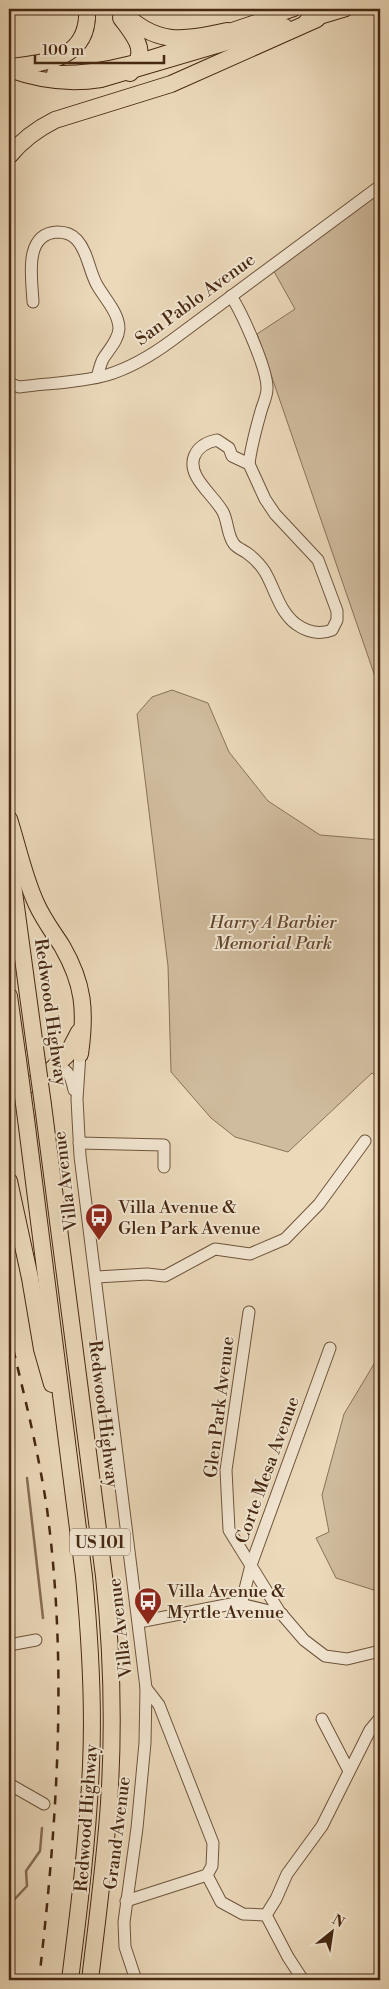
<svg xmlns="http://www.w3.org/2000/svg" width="389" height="1989" viewBox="0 0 389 1989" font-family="'Libre Bodoni',serif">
<rect width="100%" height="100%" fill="#ebd9ba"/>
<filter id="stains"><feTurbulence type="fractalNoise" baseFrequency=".004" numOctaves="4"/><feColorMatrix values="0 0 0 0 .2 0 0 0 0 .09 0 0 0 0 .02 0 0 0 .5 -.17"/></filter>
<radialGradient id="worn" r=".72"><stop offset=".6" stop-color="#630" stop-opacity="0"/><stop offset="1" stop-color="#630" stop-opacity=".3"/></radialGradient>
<g fill="#cfbb9d" stroke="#8a7258">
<polygon points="380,186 380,691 257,334 295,309 271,266"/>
<polygon points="172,690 208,703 229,752 268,801 320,835 380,840 380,1080 372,1073 288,1152 235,1137 211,1118 171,1072 168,966 137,714 152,697"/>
<polygon points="380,1354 380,1592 336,1578 316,1538 329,1532 322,1495 344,1414"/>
</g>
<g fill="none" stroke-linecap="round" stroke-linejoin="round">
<g stroke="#876e55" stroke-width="2.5">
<polyline points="27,1478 43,1618"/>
<polyline points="9,1922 11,1903 27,1886 26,1871 40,1851 42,1828"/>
<polyline points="9,1942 9,1946"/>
</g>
<g stroke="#6f543c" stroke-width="13">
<g id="minor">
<path d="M 231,296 C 242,313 268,370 267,389 C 267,396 263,404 261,411 C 256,429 251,446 249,464"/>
<path d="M 33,302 C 32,279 23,234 57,232 C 65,232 72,234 77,240 C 88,252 89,271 97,285 C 105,299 119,313 119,329 C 118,341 109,349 103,359 C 100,365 99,371 97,377"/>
<path d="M 9,383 L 19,387 C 48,383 79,383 107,375 C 130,368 152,355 171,341 L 380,186"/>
<path d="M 217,440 L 229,448 L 232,456 L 249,464 L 265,499 L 275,514 L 318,560 L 337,611 L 337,620 L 332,630 C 320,635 307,632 296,624 C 279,611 275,589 265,572 C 260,564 254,558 247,553 C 243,550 237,548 234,544 C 227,535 228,521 223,512 C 214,495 187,477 194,457 C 198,446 207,442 217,440 Z"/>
<polyline points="80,1054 77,1099 80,1156 146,1688 145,1743 137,1828 124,1922 125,1947 136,1980"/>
<path d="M 50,1071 C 67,1063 71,1076 74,1090"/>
<polyline points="79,1143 164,1145 164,1167"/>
<polyline points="97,1277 147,1274 165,1276 215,1249 250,1254 285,1239 319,1204 365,1141"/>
<polyline points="249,1312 226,1470 229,1530 279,1611 304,1640 325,1656 347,1659 380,1651"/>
<polyline points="241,1605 251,1565 330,1348"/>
<polyline points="139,1622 236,1603 282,1614"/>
<polyline points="9,1645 36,1640"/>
<polyline points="322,1719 349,1771"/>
<polyline points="9,1784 44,1804"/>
<polyline points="207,1875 221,1902 243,1914 266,1915"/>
<polyline points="126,1901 207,1875 212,1866 213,1843 159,1705 146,1688"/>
<polyline points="266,1915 276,1899 287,1874 322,1826 370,1730 380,1718"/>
<polyline points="266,1915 288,1957 303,1980"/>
</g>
</g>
<g stroke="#462812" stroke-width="16">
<g id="major">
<polyline points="306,21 346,9"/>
<path d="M 9,70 C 39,81 70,85 101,80 L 285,26"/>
<path d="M 54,73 C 110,75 166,53 218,35 C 243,26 269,18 294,9"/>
<polyline points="9,1099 47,1073"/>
</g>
</g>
<g stroke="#462812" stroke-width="18">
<g id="highway">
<path d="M 119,9 C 156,46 181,41 227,31"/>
<path d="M 121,18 C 136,38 149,51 130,73"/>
<path d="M 9,67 C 46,63 90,59 87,9"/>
<path d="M 9,156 C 22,140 37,129 55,120 L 171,84 L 317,19"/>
<path d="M 9,819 C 18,847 24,877 36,903 C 43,919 53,932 62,946 C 84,984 86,1011 80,1054"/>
<polyline points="9,855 35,1047"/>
<polyline points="9,996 18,1060"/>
<polyline points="49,1072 67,1055 79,1032"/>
<path d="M 43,1105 L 104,1576 C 112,1652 114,1728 109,1803 C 105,1862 97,1921 90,1980"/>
<path d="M 26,1119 L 84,1576 C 90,1639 94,1702 91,1765 C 88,1837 79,1909 70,1980"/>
<polyline points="9,1181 30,1278 42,1349 52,1384"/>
</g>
</g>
<use href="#minor" stroke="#f2e6d2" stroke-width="11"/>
<use href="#major" stroke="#ebd9ba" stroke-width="14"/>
<use href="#highway" stroke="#ebd9ba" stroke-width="16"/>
<path stroke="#462812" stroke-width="2.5" stroke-dasharray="9 9" stroke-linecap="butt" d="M 9,1332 C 23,1390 38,1449 47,1509 C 68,1666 57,1824 39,1980"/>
<g stroke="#462812" stroke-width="18" stroke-linecap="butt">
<g id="highway-bridge">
<polyline points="35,1047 43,1105"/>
<polyline points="18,1060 26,1119"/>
</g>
</g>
<use href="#highway-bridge" stroke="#ebd9ba" stroke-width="16"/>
</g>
<defs>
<g id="bus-pin" transform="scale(1.4375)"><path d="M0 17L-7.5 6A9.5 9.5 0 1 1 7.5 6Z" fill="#8f2418" stroke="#f2e6d2"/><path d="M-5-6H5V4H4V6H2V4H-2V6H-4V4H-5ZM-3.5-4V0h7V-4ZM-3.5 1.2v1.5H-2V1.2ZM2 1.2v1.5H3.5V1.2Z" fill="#fff"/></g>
</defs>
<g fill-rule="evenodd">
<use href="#bus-pin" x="99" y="1217"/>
<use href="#bus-pin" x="148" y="1601"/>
</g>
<g text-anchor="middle" stroke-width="4" stroke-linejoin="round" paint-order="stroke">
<rect fill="#f2e6d2" stroke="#7a614c" stroke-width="1" x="70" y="1528.5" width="60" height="27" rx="4"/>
<g font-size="16" font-weight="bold" fill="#462812">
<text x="100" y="1548">US 101</text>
</g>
<g font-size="18" fill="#462812" stroke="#f2e6d2">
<text transform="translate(195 299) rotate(-36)" y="6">San Pablo Avenue</text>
<text transform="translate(51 1012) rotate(82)" y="6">Redwood Highway</text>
<text transform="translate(65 1181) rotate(-97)" y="6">Villa Avenue</text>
<text transform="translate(219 1407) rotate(-83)" y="6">Glen Park Avenue</text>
<text transform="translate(104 1414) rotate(83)" y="6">Redwood Highway</text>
<text transform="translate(267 1470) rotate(-70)" y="6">Corte Mesa Avenue</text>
<text transform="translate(120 1628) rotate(-97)" y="6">Villa Avenue</text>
<text transform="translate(86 1818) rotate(-86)" y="6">Redwood Highway</text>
<text transform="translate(117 1833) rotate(-83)" y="6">Grand Avenue</text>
</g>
<g font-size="18" font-style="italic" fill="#61452e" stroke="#f2e6d2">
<text x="273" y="928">Harry A Barbier<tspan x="273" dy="21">Memorial Park</tspan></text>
</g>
<g font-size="18" fill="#462812" stroke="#f2e6d2" text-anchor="start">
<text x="118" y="1213">Villa Avenue &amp;<tspan x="118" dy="21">Glen Park Avenue</tspan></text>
<text x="167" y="1597">Villa Avenue &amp;<tspan x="167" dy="21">Myrtle Avenue</tspan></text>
</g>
</g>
<rect width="389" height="1989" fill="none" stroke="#ebd9ba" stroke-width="30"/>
<rect x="10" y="10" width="369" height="1969" fill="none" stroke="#462812" stroke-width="2.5"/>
<rect x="15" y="15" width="359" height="1959" fill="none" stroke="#462812"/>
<g transform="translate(332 1932) rotate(30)" stroke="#f2e6d2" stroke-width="4" paint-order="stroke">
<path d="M0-4L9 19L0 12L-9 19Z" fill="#462812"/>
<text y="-8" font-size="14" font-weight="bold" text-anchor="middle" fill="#462812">N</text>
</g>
<path d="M35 55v8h129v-8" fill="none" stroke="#462812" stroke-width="2.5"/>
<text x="42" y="55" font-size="15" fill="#462812" stroke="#f2e6d2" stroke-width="4" paint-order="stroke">100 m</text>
<rect width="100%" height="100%" filter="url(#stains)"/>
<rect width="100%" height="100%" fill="url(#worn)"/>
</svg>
